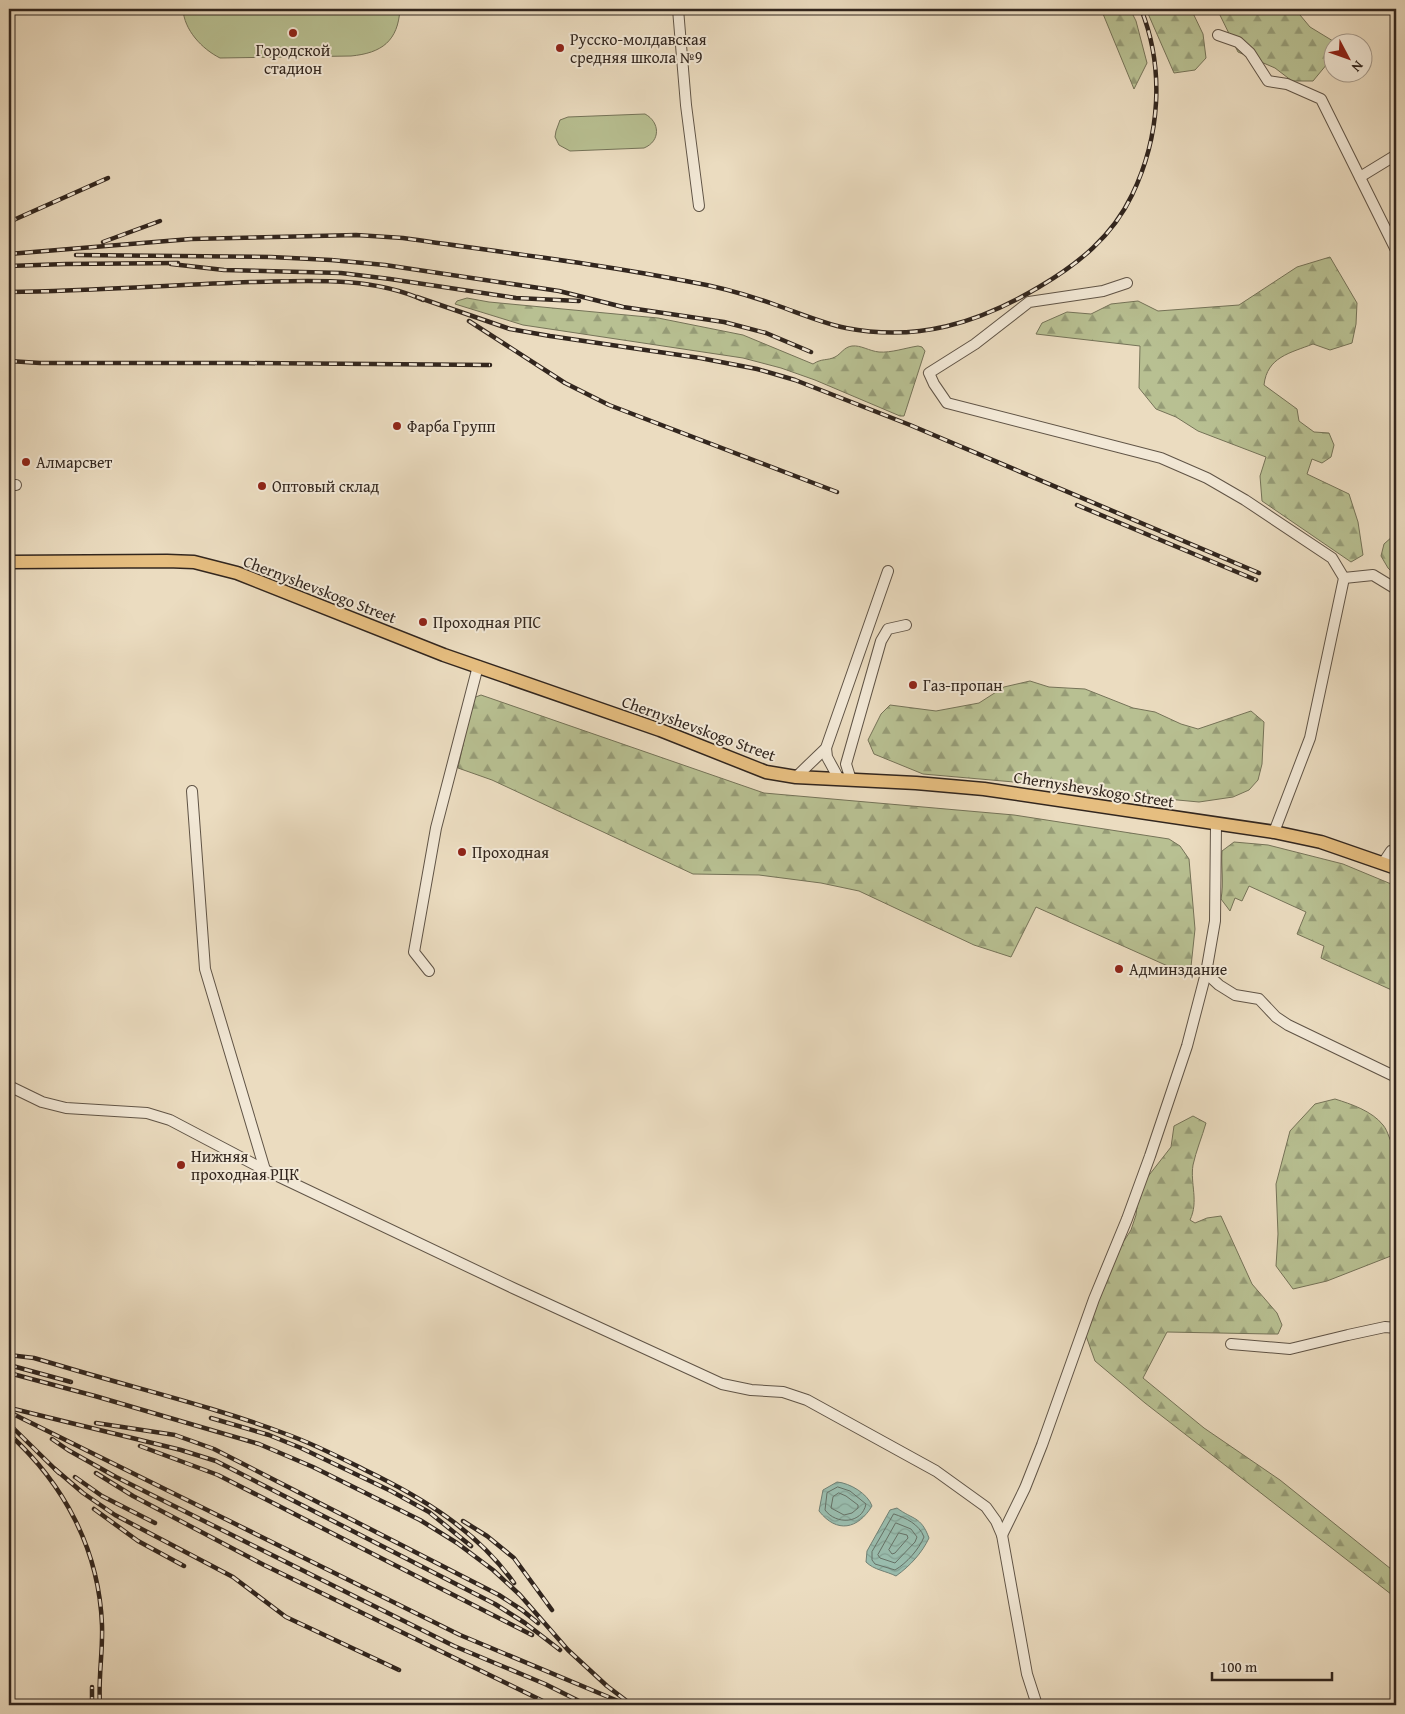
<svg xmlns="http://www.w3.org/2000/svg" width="1405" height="1714" viewBox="0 0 1405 1714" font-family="'Gentium Book Plus',serif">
<defs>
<pattern id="forest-firs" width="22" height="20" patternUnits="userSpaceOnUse" patternTransform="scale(1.25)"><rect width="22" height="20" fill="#b8c092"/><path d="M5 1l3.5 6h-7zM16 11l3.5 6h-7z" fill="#969c77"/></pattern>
<pattern id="water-waves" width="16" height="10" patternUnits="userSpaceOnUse" patternTransform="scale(1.25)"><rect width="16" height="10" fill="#99bcad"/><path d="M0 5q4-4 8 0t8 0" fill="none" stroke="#84a194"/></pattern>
</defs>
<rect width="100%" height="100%" fill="#ebdcc0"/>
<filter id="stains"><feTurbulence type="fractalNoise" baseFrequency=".004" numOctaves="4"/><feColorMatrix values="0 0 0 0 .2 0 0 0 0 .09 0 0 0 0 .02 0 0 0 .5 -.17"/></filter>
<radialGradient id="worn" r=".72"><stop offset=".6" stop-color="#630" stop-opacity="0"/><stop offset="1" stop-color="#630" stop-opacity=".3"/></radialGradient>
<g fill="url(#forest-firs)" stroke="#757358">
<polygon points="1101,9 1130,9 1136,21 1147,63 1134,89"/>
<polygon points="1146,9 1191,9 1203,34 1206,58 1195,70 1174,73"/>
<polygon points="1217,9 1295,9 1310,27 1333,41 1332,58 1313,81 1292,81 1275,68 1238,52"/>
<path d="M 1330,257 L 1357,303 L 1356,324 L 1352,343 L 1330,350 L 1313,344 C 1290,353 1267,357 1264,385 L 1297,409 L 1299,421 L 1314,432 L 1329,433 L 1334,445 L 1331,457 L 1322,463 L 1312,459 L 1307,474 L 1349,494 L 1358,522 L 1363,555 L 1351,562 L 1262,501 L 1260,476 L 1266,457 L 1198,431 L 1176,417 L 1156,409 L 1139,388 L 1140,346 L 1036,334 L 1042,323 L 1067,312 L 1091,314 L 1111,304 L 1138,301 L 1158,311 L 1239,305 L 1297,267 Z"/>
<path d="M 467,298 L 489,302 L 658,318 L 743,335 L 813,364 C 822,358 827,361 835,357 C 841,354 844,347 852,346 C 861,345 869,351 879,352 C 891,353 905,348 918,346 L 922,347 L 925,351 L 904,416 L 900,416 L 815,380 L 781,368 L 743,358 L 523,325 L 455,304 L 457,301 Z"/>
<polygon points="1393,536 1396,537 1396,576 1388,568 1381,556 1384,544"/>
<polygon points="1030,681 1049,687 1085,689 1133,708 1155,712 1181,724 1198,729 1251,711 1264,722 1262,764 1258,780 1249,790 1233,797 1199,802 1092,792 1048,785 923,774 874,754 868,740 881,714 890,705 936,711 979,703 1004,687"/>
<polygon points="481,695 764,793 1014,815 1169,839 1180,846 1189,859 1195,929 1190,976 1036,907 1011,957 974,945 859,891 821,883 759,875 693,874 492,780 458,768 473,698"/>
<path d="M 1234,842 L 1268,845 L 1343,864 L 1396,886 L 1396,992 L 1321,958 L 1324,946 L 1297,934 L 1306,912 L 1249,886 L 1242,901 L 1235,898 L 1230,911 L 1221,899 C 1224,883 1221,867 1222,851 Z"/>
<path d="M 1335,1099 C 1351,1104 1372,1111 1383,1125 C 1389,1132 1389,1142 1396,1149 L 1396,1254 L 1327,1281 L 1293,1289 L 1276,1266 L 1278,1234 L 1276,1184 L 1290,1131 L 1315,1104 Z"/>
<path d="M 1193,1116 L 1206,1123 C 1202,1137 1196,1151 1193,1165 C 1190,1184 1199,1201 1190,1220 L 1195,1223 L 1207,1218 L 1221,1216 L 1252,1284 L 1277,1313 L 1282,1325 L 1278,1334 L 1270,1334 L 1167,1332 L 1143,1378 L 1204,1428 L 1280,1480 L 1396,1573 L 1396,1598 L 1145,1403 L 1095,1361 L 1085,1333 L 1111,1261 L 1131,1230 L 1136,1215 L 1139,1188 L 1171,1147 L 1174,1126 Z"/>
</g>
<g fill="#b8c092" stroke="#757358">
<path d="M 183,9 L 400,9 C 398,41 382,53 351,56 L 220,58 C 202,49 184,30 183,9 Z"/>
<path d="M 645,114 C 660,122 661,141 644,148 L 570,151 L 559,145 L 555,137 L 556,131 L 560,120 L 568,117 Z"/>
</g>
<g fill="url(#water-waves)" stroke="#708074">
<path d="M 837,1482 C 850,1483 868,1494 872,1506 C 858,1529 837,1534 819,1511 L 823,1490 Z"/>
<path d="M 897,1508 C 913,1520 921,1516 929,1538 C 922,1553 910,1566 896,1576 C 886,1571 874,1570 866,1562 L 867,1551 L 890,1510 Z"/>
</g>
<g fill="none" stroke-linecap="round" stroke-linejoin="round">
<g stroke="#667166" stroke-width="1">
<path d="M 838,1487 L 850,1491 L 866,1504 C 862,1524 836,1525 825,1510 L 827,1493 Z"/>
<polygon points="839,1493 846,1496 858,1505 858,1508 852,1513 844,1515 831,1508 833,1497"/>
<path d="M 894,1514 C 906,1518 919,1524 924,1537 C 919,1549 907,1563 895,1570 L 875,1564 L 872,1560 L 872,1552 Z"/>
<polygon points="896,1523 911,1529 917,1537 915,1542 895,1563 880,1558 878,1555"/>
<polygon points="899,1533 907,1535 908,1538 895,1553 892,1554 889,1550"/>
</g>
<g stroke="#605446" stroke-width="12">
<g id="minor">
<polyline points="678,9 686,105 699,206"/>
<polyline points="1218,35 1238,42 1250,53 1268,81 1287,84 1321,99 1396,250"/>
<polyline points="1360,177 1396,155"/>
<polyline points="1127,283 1103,291 1029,302 975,344 929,373 934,384 947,403 1161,458 1207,478 1245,500 1332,558 1344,578 1310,738 1274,832"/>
<polyline points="9,485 16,485"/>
<polyline points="1344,578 1373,575 1396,589"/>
<polyline points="826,748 827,757 839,779"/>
<polyline points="796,777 826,748 888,571"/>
<polyline points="851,780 846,764 881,641 888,629 906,625"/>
<polyline points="192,791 205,969 265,1170"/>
<polyline points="1383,863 1391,851 1396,853"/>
<polyline points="429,971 414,952 436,828 478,666"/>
<polyline points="1206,973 1219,985 1235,995 1259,999 1276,1017 1288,1025 1396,1077"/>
<polyline points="9,1086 42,1102 66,1108 147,1113 170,1120 265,1170 513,1288 722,1384 751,1390 783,1392 807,1400 936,1471 986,1507 996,1521 1002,1535 1027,1674 1037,1705"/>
<polyline points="1231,1344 1290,1349 1348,1335 1385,1327 1396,1328"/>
<polyline points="1002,1535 1025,1488 1042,1445 1094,1299 1127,1219 1150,1156 1187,1046 1206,973 1215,921 1216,824"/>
</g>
</g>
<g stroke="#32261e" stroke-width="15">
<polyline id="major" points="9,562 167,561 194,562 237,573 444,655 660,730 766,772 796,777 916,783 984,789 1274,832 1321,842 1396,868"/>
</g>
<use href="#minor" stroke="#f2e8d6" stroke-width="10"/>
<use href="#major" stroke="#e6be80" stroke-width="12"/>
<g stroke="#32261e" stroke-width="4.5">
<g id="rail">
<polyline points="9,222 108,178"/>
<polyline points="103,242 160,221"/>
<path d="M 9,254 L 191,239 L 356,235 L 403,238 C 499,252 595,263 691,282 C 720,287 748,295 776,305 C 799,313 822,323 846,328 C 918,342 978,323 1039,287 C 1078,264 1112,237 1132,195 C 1160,137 1165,69 1141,9"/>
<polyline points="76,255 271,257 331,260 385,265 559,291 623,307 724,322 766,333 811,352"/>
<polyline points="171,264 224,270 341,273 390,279 516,298 579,301"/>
<polyline points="9,266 66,264 178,263"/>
<path d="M 9,292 C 90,291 170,285 251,282 C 308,281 370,276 423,300"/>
<polyline points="417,297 510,329 550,336 700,358 757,369 795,380 910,425 1259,573"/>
<polyline points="469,321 565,383 609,405 837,492"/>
<polyline points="9,361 40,363 239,363 490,365"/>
<polyline points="1077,505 1256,580"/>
<path d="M 9,1355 L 34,1358 L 58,1365 C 134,1388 212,1406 286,1434 C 314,1444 339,1457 365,1470 C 423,1498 476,1530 514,1583"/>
<polyline points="9,1365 71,1382"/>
<polyline points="9,1373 95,1396 259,1444 313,1467 420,1520 457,1543 493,1570 520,1595 568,1650 607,1686 632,1705"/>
<polyline points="14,1409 181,1450 216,1461 495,1604 525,1623 560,1650"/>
<polyline points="9,1412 460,1635 618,1701"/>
<polyline points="211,1418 269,1435 301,1448 391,1491 429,1512 471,1546"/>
<polyline points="96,1423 175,1435 214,1449 499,1595 522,1610 538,1623"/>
<polyline points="9,1424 59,1473"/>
<path d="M 9,1434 C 64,1484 99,1549 102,1625 C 103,1652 98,1678 100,1705"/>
<polyline points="52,1439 68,1450 116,1477 454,1646 545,1684 587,1705"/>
<polyline points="140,1446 218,1475 532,1635"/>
<polyline points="55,1469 83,1493 115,1515 233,1577 286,1617 399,1670"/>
<polyline points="96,1473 133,1496 264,1565 551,1705"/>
<polyline points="75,1477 102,1496 155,1523"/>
<polyline points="94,1509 138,1541 184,1566"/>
<polyline points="463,1521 487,1536 514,1558 552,1610"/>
<polyline points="92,1705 92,1687"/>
</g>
</g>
<use href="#rail" stroke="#f2e8d6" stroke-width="2.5" stroke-dasharray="8" stroke-linecap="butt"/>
</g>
<g fill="#8f2418" stroke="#f2e8d6" stroke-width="2">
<circle cx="293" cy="33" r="5"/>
<circle cx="560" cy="48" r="5"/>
<circle cx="397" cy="426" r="5"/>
<circle cx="26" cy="462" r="5"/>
<circle cx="262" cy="486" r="5"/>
<circle cx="423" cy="622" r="5"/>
<circle cx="913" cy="685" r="5"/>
<circle cx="462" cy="852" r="5"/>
<circle cx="1119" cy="969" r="5"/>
<circle cx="181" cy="1165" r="5"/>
</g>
<g text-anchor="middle" stroke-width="4" stroke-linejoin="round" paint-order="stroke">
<g font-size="16" fill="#32261e" stroke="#f2e8d6" text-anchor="start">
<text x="570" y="45">Русско-молдавская<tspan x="570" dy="18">средняя школа №9</tspan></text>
<text x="293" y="56" text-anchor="middle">Городской<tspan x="293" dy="18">стадион</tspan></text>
<text x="407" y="432">Фарба Групп</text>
<text x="36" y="468">Алмарсвет</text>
<text x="272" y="492">Оптовый склад</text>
<text x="433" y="628">Проходная РПС</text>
<text x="923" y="691">Газ-пропан</text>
<text x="472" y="858">Проходная</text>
<text x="1129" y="975">Админздание</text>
<text x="191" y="1162">Нижняя<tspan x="191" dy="18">проходная РЦК</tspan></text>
</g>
<g font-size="16" fill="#32261e" stroke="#f2e8d6">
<text transform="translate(320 589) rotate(21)" y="6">Chernyshevskogo Street</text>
<text transform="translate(699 728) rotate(20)" y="6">Chernyshevskogo Street</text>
<text transform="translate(1094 789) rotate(9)" y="6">Chernyshevskogo Street</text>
</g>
</g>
<rect width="1405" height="1714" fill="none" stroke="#ebdcc0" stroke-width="30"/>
<rect x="10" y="10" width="1385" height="1694" fill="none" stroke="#32261e" stroke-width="2.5"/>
<rect x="15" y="15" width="1375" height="1684" fill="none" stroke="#32261e"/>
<g transform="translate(1348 58) rotate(131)"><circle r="24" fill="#f2e8d6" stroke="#a59a8c"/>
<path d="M0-4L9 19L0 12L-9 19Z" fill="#8f2418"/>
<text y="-8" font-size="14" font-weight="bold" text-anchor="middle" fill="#32261e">N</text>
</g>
<path d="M1212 1672v8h120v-8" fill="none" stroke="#32261e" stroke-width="2.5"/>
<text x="1220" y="1672" font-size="15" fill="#32261e" stroke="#f2e8d6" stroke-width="4" paint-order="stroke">100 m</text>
<rect width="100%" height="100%" filter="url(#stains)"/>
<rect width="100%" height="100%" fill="url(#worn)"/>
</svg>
